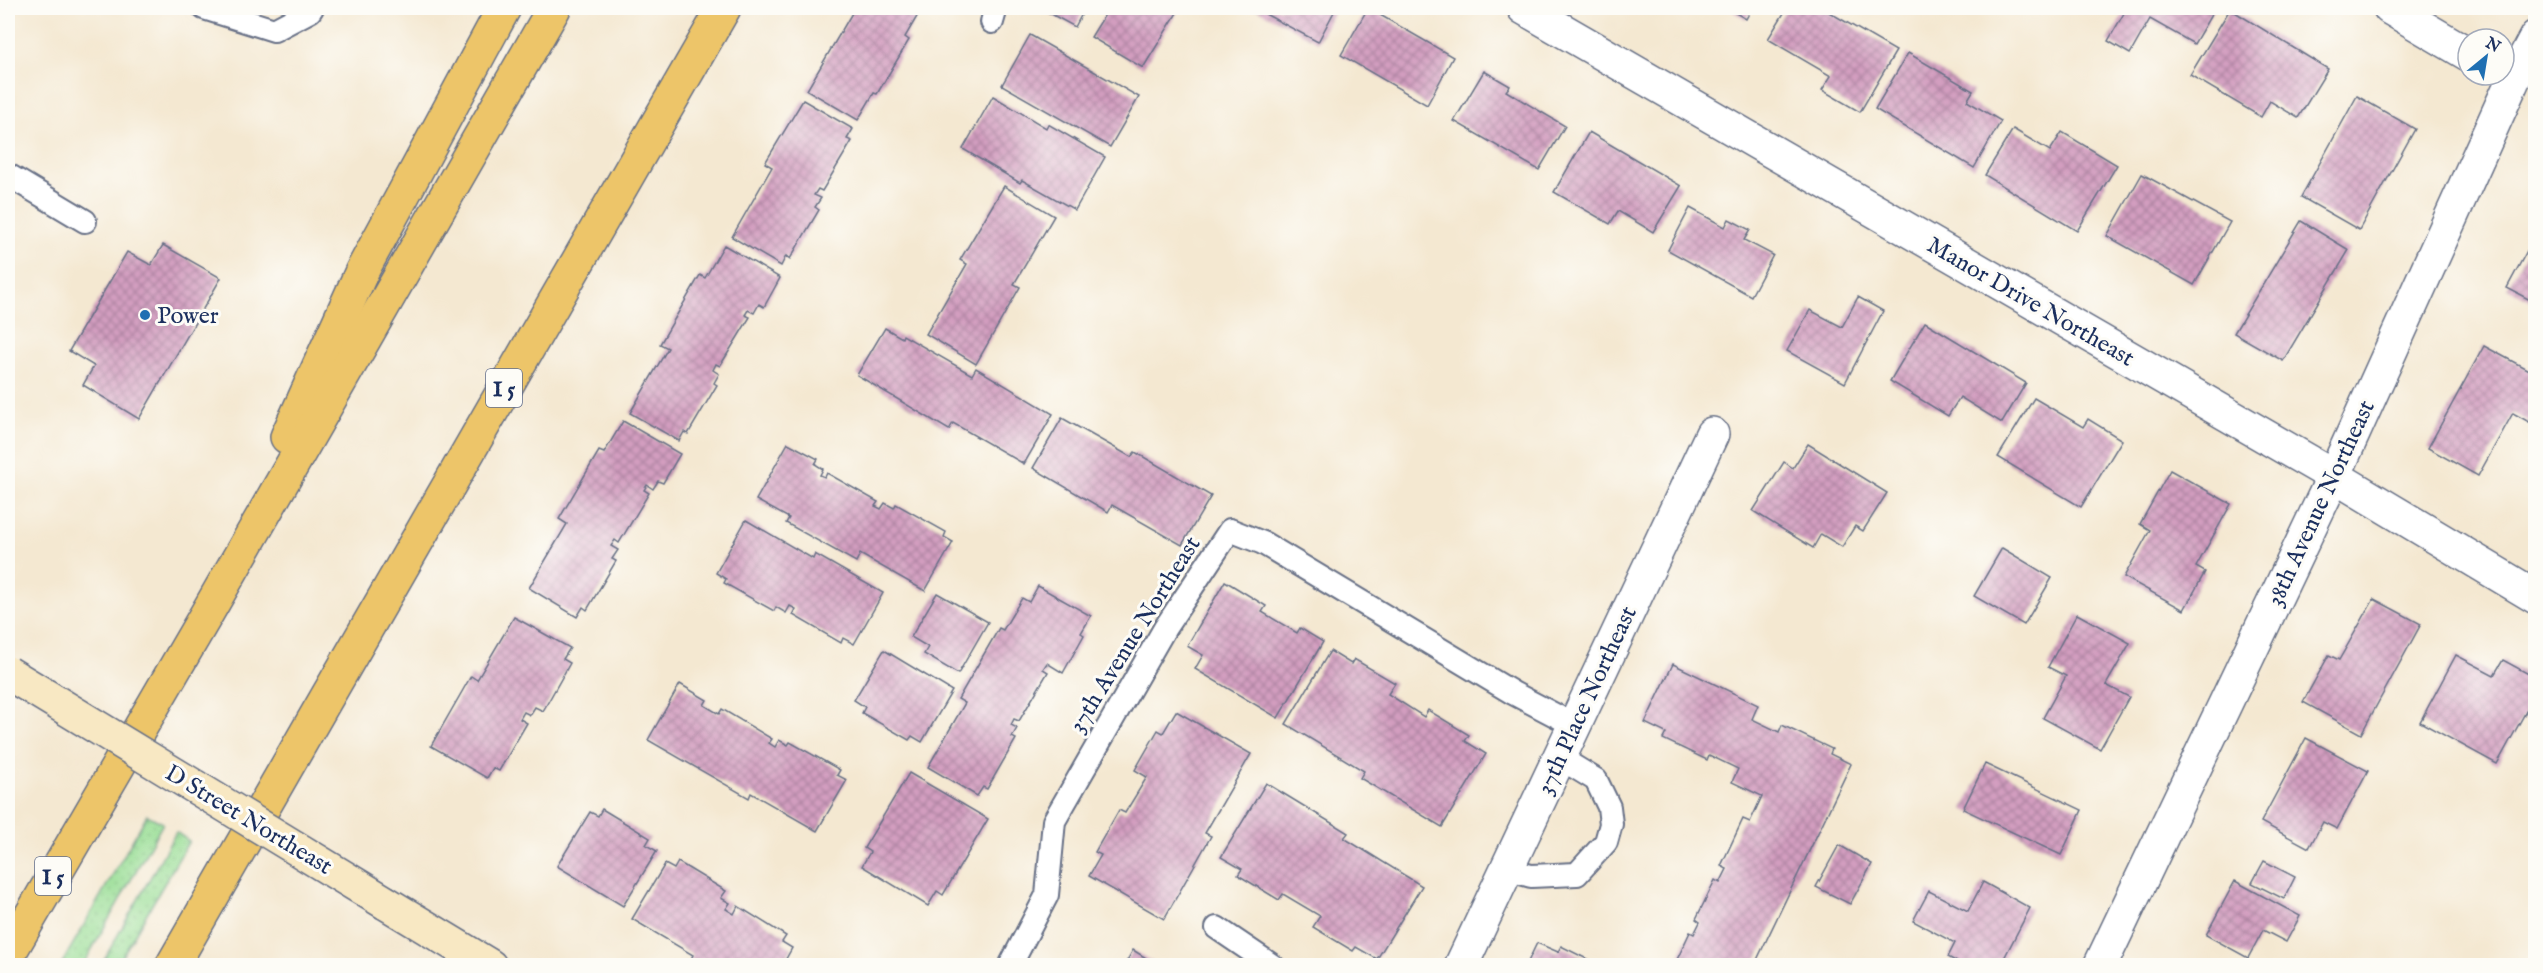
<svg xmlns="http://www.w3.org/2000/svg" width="2543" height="973" viewBox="0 0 2543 973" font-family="'IM FELL English',serif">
<defs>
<pattern id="grass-dots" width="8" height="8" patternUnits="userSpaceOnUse" patternTransform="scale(1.5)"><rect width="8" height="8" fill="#9ade96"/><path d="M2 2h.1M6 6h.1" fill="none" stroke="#84bf84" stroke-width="1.8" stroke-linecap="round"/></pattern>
<pattern id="building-cross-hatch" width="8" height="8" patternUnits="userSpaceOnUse" patternTransform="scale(1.5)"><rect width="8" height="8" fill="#d39ec0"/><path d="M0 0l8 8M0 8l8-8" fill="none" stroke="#aa819f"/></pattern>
</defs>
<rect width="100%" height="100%" fill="#fdfcf7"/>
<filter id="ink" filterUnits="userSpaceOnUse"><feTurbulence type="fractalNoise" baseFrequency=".0167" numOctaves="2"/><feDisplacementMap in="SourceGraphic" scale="12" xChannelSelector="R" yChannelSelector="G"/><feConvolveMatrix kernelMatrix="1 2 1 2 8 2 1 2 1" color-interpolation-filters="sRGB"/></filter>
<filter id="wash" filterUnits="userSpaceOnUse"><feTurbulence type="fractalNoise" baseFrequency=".008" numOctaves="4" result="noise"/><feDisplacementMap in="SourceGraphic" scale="24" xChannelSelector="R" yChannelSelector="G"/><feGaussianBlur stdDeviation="1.35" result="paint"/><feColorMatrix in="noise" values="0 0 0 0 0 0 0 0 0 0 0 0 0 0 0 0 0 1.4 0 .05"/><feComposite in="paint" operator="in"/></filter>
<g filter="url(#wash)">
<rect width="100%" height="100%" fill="#f4e8d1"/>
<g fill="url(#grass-dots)" stroke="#5a867a" stroke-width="1.5">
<polygon points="147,815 163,823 83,965 61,965"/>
<polygon points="176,832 189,841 117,965 101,965"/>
</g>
<g id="blocks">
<g fill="url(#building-cross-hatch)">
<polygon points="850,8 922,8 905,37 909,40 877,94 874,93 858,120 807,90 852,13 848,11"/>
<polygon points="1040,8 1085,8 1075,27"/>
<polygon points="1109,8 1180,8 1143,68 1091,37"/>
<polygon points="1254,8 1336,8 1318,42"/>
<polygon points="1368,8 1453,57 1427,105 1341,55"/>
<polygon points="1727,8 1752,8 1746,19"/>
<polygon points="1787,8 1822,8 1896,51 1860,112 1822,90 1831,76 1768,39"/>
<polygon points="2127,8 2215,8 2194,44 2150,19 2130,54 2108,41"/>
<polygon points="2230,9 2328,69 2298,118 2270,101 2261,117 2190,75"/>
<polygon points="1030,35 1139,97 1110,147 1002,85"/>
<polygon points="1908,53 1973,91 1967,101 2001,121 1974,168 1875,109"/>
<polygon points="1484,71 1510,86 1506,91 1565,126 1539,170 1454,121"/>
<polygon points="993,96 1046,128 1048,124 1105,157 1075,210 1022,180 1020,183 963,149"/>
<polygon points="2357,96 2415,129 2359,230 2301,197"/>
<polygon points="803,100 853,129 847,139 852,141 822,191 818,189 814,195 821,198 815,207 819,210 790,259 786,256 781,266 732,237 772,167 765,163"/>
<polygon points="2013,129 2050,151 2062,132 2117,165 2077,231 1985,175"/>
<polygon points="1589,132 1681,186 1653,232 1618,211 1610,224 1554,192"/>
<polygon points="2142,174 2230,222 2194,285 2107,236"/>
<polygon points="1004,186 1054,216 1014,284 1020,287 976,364 926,334 967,264 960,260"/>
<polygon points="1690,208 1725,227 1729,219 1750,230 1744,240 1773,255 1751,296 1668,250"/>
<polygon points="2301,221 2349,250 2283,361 2234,333"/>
<polygon points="2536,234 2536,303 2507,288"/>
<polygon points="163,245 221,278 139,419 83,385 94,366 69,351 127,252 151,265"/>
<polygon points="724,245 780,278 764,307 759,304 754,313 748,310 745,315 750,317 720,366 716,364 713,370 719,374 714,383 717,385 688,434 684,432 679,441 630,413 668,348 660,344 700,275 705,278"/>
<polygon points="1858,297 1883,311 1845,383 1787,351 1810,310 1842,327"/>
<polygon points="1925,322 2026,383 2002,423 1960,397 1948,416 1890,381"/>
<polygon points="885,328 902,338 903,335 972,375 976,368 1053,414 1024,464 953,423 949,430 857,375"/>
<polygon points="2484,346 2536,374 2536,411 2529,422 2513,413 2478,476 2428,448"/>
<polygon points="2034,398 2083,427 2088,419 2122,440 2081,507 1998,457"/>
<polygon points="1062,418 1131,457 1135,452 1211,496 1182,545 1112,505 1108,512 1033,468"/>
<polygon points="623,421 680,454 663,483 658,481 653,489 647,485 644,490 649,493 619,543 615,540 611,546 618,550 612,559 616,561 587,610 583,607 577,617 529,588 567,524 559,519 599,451 604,453"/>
<polygon points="788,443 818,459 815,464 823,469 820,475 825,477 827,473 878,502 875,506 881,509 885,503 894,508 896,504 946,532 944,537 953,542 925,591 860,554 856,562 786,523 789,518 756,500"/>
<polygon points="1808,444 1887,493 1863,531 1855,526 1842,547 1821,534 1813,548 1753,511 1784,462 1793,468"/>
<polygon points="2170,470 2231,504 2196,567 2205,572 2184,610 2124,577 2150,530 2140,524"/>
<polygon points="746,520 813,559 815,554 883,593 854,644 843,638 841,643 793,615 796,609 790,606 786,613 776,607 774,611 724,583 726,579 716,573"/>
<polygon points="2002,548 2052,578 2024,625 1974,596"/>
<polygon points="1225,581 1266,606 1262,612 1297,633 1300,628 1323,642 1278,718 1195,669 1203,655 1187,646"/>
<polygon points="1038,586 1091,616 1081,633 1084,635 1063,673 1047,663 1043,669 1048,672 1019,721 1014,719 1011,725 1017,728 1012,737 1016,739 987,789 983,787 977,796 928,767 965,703 958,699 999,628 1003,630 1022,598 1029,602"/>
<polygon points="937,593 988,622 958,674 924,654 928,647 911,637"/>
<polygon points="2374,599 2421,624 2361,734 2303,702 2329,655 2339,660"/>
<polygon points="2077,614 2130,643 2106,685 2129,697 2100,749 2043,718 2066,676 2048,667"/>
<polygon points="514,617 570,648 563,659 570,663 543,711 535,707 530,715 524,712 520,719 527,723 499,771 493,768 487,778 431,746 471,676 477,680"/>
<polygon points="884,650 952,691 922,742 912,736 909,740 862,713 865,707 854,700"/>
<polygon points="1330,651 1351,664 1354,659 1395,683 1388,694 1424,717 1428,710 1469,735 1465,741 1486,754 1442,827 1360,778 1364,771 1286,724"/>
<polygon points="2456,655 2494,675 2503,660 2536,678 2536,693 2497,764 2420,722"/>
<polygon points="1673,664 1758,705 1752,719 1779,732 1782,725 1832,749 1830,754 1851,764 1754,966 1674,966 1690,932 1694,934 1700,922 1696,919 1715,880 1720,883 1727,869 1721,866 1743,819 1750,822 1762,796 1732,782 1738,769 1709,755 1707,760 1663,739 1666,733 1645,723"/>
<polygon points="680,684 707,700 704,705 719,714 722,709 772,739 769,743 775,747 779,740 788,745 790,742 840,770 837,775 847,780 817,831 751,793 749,798 648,740"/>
<polygon points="1176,711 1251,754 1205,833 1211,836 1164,919 1089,876 1101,855 1095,852 1119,810 1125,813 1147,777 1135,770 1158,730 1163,733"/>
<polygon points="2306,738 2368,771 2337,829 2323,822 2309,848 2261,822"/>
<polygon points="1985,764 2082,810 2061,855 1963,809"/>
<polygon points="909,773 988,819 943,895 937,891 928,906 862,866 870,852 864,848"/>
<polygon points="1266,783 1348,833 1344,838 1422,886 1377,959 1356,947 1353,951 1313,927 1320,916 1283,894 1279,900 1238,875 1242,869 1221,857"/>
<polygon points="602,809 650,838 646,845 657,851 623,906 557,866 590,812 598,816"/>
<polygon points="1839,845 1872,864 1850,904 1816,887"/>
<polygon points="2264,861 2295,877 2284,899 2252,883"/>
<polygon points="678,862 726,891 721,898 730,903 726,909 734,914 738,906 786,936 782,942 792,948 782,966 697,966 690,961 693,955 632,919 665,864 674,869"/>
<polygon points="2235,881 2300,916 2286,942 2263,930 2248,958 2206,935"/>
<polygon points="1983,882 2030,908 2000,966 1964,966 1948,957 1955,943 1913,921 1929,891 1968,911"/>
<polygon points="1537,943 1558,952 1561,946 1601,966 1526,966"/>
<polygon points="1133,950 1159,966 1124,966"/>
</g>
</g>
</g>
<g filter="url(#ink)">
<use href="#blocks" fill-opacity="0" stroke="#677086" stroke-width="1.5"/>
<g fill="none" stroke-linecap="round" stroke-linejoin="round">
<g stroke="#677086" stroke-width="26">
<g id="lane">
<polyline points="204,8 274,30 310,11 312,8"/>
<polyline points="992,22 996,8"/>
<polyline points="8,175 85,221"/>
<polyline points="1506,869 1531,876 1577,874 1606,842 1611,824 1609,807 1596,780 1560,758"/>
<polyline points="1217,928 1273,966"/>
<polyline points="1010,966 1047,895 1054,821 1165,628 1230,530 1263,543 1513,693 1574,725"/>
</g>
</g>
<g stroke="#677086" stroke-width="36">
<g id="street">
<polyline points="1524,8 2334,476 2536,597"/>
<polyline points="2390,8 2468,54"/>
<polyline points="1461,966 1712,434"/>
<polyline points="2100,966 2334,476 2513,80 2536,37"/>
</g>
</g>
<g stroke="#677086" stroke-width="36">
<polyline id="secondary" points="386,903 490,966"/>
</g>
<g stroke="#677086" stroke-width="36">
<g id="highway">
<polyline points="287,437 362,271 504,8"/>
<polyline points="8,955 206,615 554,8"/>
<polyline points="172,966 724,8"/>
</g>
</g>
<use href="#lane" stroke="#fff" stroke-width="22"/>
<use href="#street" stroke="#fff" stroke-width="33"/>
<use href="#secondary" stroke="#f8e8c3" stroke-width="33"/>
<use href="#highway" stroke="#edc569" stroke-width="33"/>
<g stroke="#677086" stroke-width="36" stroke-linecap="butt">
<polyline id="secondary-bridge" points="8,673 386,903"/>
</g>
<use href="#secondary-bridge" stroke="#f8e8c3" stroke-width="33"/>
</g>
</g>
<circle fill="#1f6fb2" stroke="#fdfcf7" stroke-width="2" cx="145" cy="315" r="6"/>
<g text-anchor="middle" stroke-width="6" stroke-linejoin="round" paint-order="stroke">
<g fill="#fdfcf7" stroke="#5f6c8c" stroke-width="1.5">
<rect x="486" y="369" width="36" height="38" rx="4.5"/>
<rect x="35" y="857" width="36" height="38" rx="4.5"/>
</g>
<g font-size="22" font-weight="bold" fill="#1b2f5e">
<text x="504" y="396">I 5</text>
<text x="53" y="884">I 5</text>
</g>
<g font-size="24" fill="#1b2f5e" stroke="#fdfcf7">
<text transform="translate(2031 301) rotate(30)" y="8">Manor Drive Northeast</text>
<text transform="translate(2320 503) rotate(-65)" y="8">38th Avenue Northeast</text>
<text transform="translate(1134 634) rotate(-58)" y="8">37th Avenue Northeast</text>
<text transform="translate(1586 700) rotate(-65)" y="8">37th Place Northeast</text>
<text transform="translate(249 819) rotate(31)" y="8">D Street Northeast</text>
</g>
<g font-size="24" fill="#1b2f5e" stroke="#fdfcf7" text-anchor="start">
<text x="157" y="323">Power</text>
</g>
</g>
<rect width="2543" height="973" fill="none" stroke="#fdfcf7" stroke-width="30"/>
<g transform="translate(2486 57) rotate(30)"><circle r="28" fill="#fdfcf7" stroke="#a3aaba" stroke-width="1.5"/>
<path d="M0-4.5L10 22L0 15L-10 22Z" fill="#1f6fb2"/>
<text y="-9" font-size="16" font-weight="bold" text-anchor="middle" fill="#1b2f5e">N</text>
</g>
</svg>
